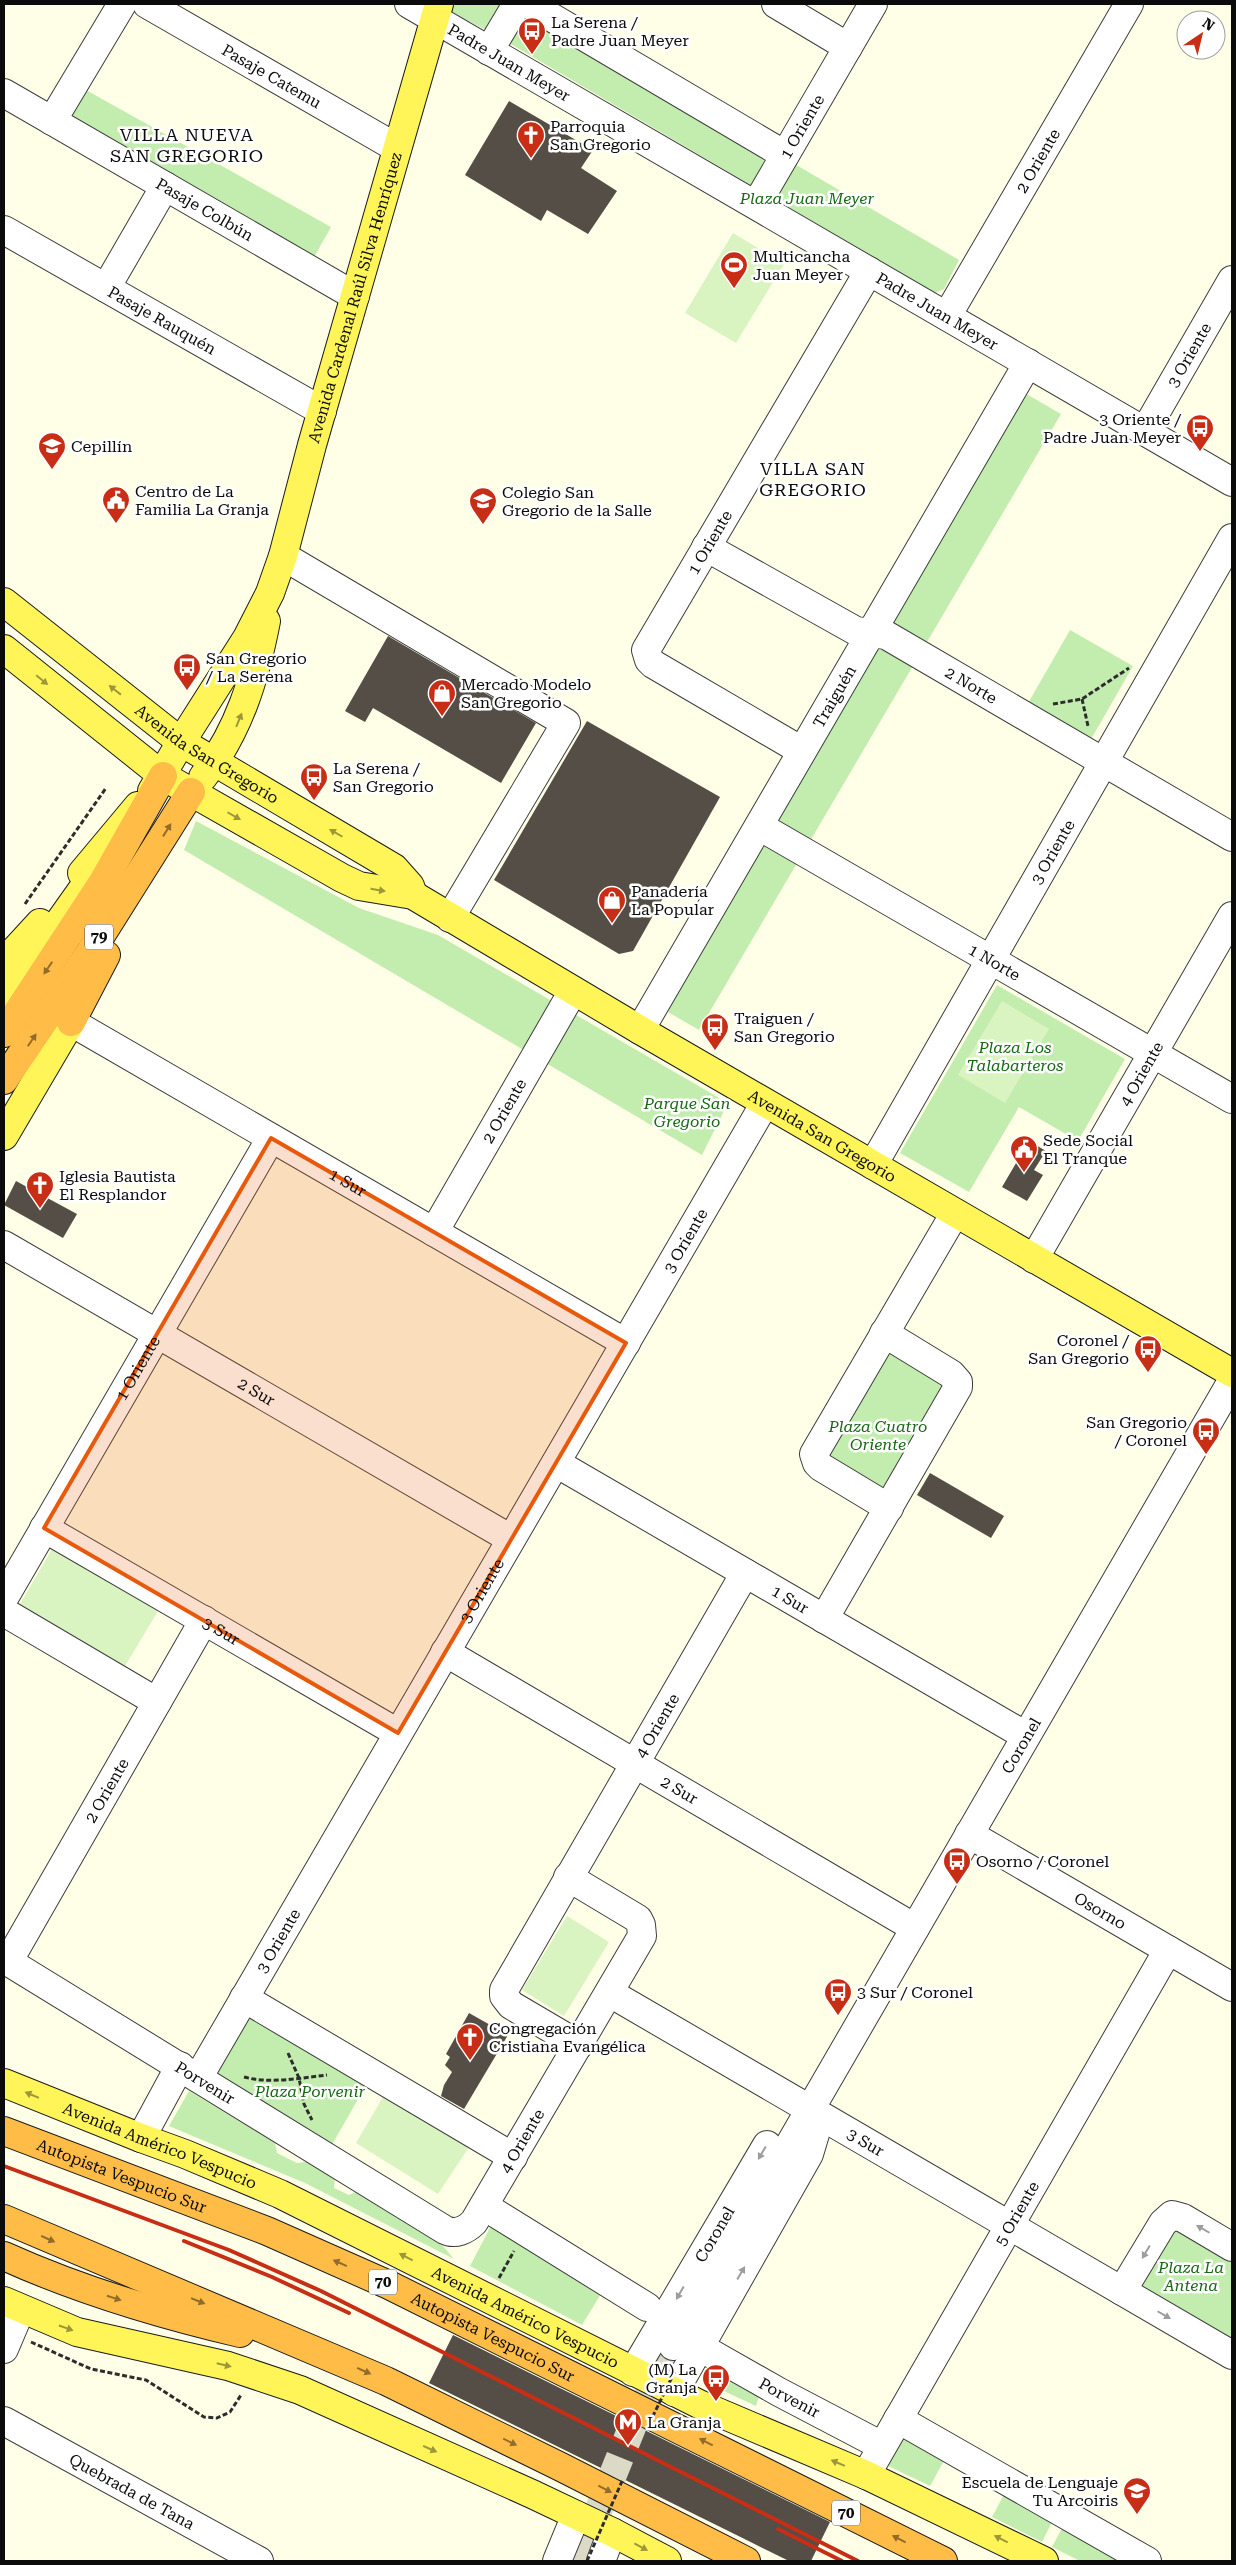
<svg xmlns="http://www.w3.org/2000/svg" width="1236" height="2565" viewBox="0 0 1236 2565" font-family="'Roboto Serif',serif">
<rect width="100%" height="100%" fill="#ffffe8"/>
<g fill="#c3edae">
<polygon points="451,4 511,4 494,34 449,11"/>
<polygon points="529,9 959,260 944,289 931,295 773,207 773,198 509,43"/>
<polygon points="86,90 331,227 313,259 69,121"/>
<polygon points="1023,392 1061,414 699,1030 661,1008"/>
<polygon points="1070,630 1133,666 1090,741 1027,705"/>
<polygon points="196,821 359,908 438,935 728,1103 702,1155 184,850"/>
<polygon points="997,985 1125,1059 1078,1141 1019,1107 969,1192 900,1153"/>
<polygon points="890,1342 948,1377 888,1493 821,1453"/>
<polygon points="245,2015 369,2080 329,2150 214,2078"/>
<polygon points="189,2091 275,2143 277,2153 297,2163 306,2162 335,2178 334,2188 349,2195 355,2192 443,2246 454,2259 305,2183 169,2126"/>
<polygon points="494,2220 604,2289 582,2325 470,2266"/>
<polygon points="1178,2223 1232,2259 1232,2348 1137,2286"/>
<polygon points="717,2360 762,2386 756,2406 702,2381"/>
<polygon points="900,2434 947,2455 930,2486 884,2464"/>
<polygon points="1007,2489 1049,2514 1051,2524 1042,2542 992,2517"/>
<polygon points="1069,2525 1131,2561 1080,2561 1052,2547 1061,2530"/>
</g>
<g fill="#d9f3c1">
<polygon points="733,233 784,264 736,343 685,313"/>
<polygon points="1002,1001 1049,1029 1005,1103 958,1075"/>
<polygon points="55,1544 161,1606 125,1666 20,1604"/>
<polygon points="567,1916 609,1942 564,2016 522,1990"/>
<polygon points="386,2092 471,2144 438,2194 356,2143"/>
</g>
<g fill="#544e46">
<polygon points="509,101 593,150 581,168 617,191 588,234 547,210 541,221 465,175"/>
<polygon points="388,636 536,723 501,783 373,708 365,722 345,711"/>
<polygon points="587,721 720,797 633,951 619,954 494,880"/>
<polygon points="1029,1141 1046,1151 1034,1170 1043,1175 1027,1201 1002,1187"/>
<polygon points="16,1181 77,1214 63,1238 4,1205"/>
<polygon points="930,1473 1004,1516 991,1538 917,1495"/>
<polygon points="469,2013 508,2035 464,2109 441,2096 444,2085 452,2072 445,2065 450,2057 446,2054"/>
<polygon points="453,2335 830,2522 811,2561 789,2561 429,2383"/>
</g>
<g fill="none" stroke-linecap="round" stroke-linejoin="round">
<polyline stroke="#dadac7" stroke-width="28" stroke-dasharray="28 14" stroke-linecap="butt" points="578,2561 633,2425 673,2346"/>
<g stroke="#3e3e3e" stroke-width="30">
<g id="minor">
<path id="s1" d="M 147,4 L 397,148"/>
<path id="s2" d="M 409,4 L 1232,482"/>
<polyline points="529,4 785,155"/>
<polyline points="776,4 848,47"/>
<polyline points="489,51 517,4"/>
<path id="s3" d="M 4,93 L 355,296"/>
<polyline points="52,121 122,4"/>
<path id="s4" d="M 756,205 L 873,4"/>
<path id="s5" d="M 4,230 L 322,411"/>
<polyline points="106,288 165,186"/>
<path id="s6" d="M 947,316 L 1129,4"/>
<path id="s7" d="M 1145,431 L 1232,280"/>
<path id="s8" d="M 706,547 L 856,631 L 886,635 L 1232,837"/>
<polyline points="283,556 566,723 450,918"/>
<path id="s9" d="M 802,751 L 653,664 L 649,660 L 646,650 L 869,271"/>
<path id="s10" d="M 759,826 L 1232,1099"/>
<path id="s11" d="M 71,1022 L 626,1343"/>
<path id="s12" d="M 640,1030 L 1028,363"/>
<path id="s13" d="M 873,1165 L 1232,538"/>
<path id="s14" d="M 434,1232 L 573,991"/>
<path id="s15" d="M 4,1245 L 511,1539"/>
<path id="s16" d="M 1034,1259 L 1232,916"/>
<path id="s17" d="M 556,1463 L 1026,1736"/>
<polyline points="889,1508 821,1467 817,1463 814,1454 955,1213"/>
<path id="s18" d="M 44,1528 L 398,1733"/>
<path id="s19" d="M 4,1598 L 271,1138"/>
<polyline points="4,1612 157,1702"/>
<polyline points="824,1619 958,1387 958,1382 951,1374 884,1333"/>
<path id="s20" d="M 445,1652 L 915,1928"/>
<path id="s21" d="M 969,1834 L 1232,1987"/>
<path id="s22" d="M 4,1959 L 445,2230 C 455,2235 466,2230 474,2222 L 642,1936 L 641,1925 L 638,1919 L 568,1877"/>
<path id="s23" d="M 8,1962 L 204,1620"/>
<path id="s24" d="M 610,1993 L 1232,2355"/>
<polyline points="244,1998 513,2157"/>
<path id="s25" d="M 579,2045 L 511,2005 L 504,1996 L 504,1990 L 745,1573"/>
<path id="s26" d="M 198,2078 L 765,1103"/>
<polyline points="141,2138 180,2066"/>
<polyline points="484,2206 647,2307"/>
<polyline points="1122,2291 1163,2223 1172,2215 1183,2218 1232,2247"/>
<path id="s27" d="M 673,2346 L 1232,1381"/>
<path id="s28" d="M 698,2346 L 779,2392 L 882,2446"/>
<polyline points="4,2349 21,2309"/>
<path id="s29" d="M 633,2372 L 767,2145"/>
<polyline points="674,2392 809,2154 815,2134 810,2109"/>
<polyline points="898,2419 1147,2561"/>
<path id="s30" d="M 4,2421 L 259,2561"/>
<path id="s31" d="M 866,2475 L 1168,1950"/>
<polyline points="557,2561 576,2515"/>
<polyline points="601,2561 612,2532"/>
</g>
</g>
<g stroke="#1c1c1c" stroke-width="30">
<g id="major">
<path id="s32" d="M 4,602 L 181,742 L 394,868 L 410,886 L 413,895"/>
<path id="s33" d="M 4,649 L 163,776 L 342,878 L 359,886 L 413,895 L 640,1030 L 1232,1373"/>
<path d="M 203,777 C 239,731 255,678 266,621"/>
<path id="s34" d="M 152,791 L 181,742 L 247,638 L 270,593 L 283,556 L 312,445 L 439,4"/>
<polyline points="82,873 138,806"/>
<polyline points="4,962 40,923"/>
<polyline points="4,1000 101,863"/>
<polyline points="4,1136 71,1022"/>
<path id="s35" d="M 4,2083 L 141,2138 L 185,2154 L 280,2194 L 701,2405 L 866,2475 L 1044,2561"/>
<polyline points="4,2301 77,2332 228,2366 300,2390 532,2494 612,2532 667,2561"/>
</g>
</g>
<g stroke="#1c1c1c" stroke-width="30">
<g id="highway">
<polyline points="71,1022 106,955"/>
<polyline points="4,1033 103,882 163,776"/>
<polyline points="4,1080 91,951 191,792"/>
<path id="s36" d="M 4,2131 L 267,2231 L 389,2285 L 943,2561"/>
<polyline points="4,2219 386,2381 561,2467 746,2561"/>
<path d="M 4,2256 C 79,2290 159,2314 240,2333"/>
</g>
</g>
<g stroke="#2d2d2d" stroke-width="3" stroke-dasharray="5 2.5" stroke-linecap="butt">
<polyline points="1082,699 1088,726"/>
<polyline points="1053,704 1082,699 1129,668"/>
<polyline points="25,904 106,788"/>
<polyline points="288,2053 299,2078 304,2104 312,2120"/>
<path d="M 244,2077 C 270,2084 300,2078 327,2075"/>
<polyline points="499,2278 514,2251"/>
<polyline points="31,2342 91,2369 146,2380 204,2417 217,2418 230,2412 241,2395"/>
</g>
<use href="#minor" stroke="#fff" stroke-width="28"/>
<use href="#major" stroke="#fff558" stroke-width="28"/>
<use href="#highway" stroke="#ffbc46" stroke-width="28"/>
<g stroke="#c82d15" stroke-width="4">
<polyline points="4,2166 229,2250 321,2291 858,2561"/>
<polyline points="184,2241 272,2277 349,2313"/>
<polyline points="778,2529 842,2561"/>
</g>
<g stroke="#2d2d2d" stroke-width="3" stroke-dasharray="5 2.5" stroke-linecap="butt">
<polyline points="646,2430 675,2371"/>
<polyline points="587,2561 623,2479"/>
</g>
</g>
<defs><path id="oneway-solid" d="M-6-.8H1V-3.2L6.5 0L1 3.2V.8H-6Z" transform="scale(1.25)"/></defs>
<g fill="#9d9739">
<use href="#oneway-solid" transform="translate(42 680) rotate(39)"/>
<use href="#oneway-solid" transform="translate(115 690) rotate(-142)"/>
<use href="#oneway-solid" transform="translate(239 720) rotate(-68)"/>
<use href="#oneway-solid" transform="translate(234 816) rotate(30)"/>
<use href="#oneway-solid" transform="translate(336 833) rotate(-150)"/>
<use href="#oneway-solid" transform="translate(378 890) rotate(9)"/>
<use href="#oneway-solid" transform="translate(32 2095) rotate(-157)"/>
<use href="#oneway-solid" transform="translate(406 2257) rotate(-153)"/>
<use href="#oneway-solid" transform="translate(66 2328) rotate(19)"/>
<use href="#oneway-solid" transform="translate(224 2365) rotate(13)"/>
<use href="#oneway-solid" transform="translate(430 2449) rotate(24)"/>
<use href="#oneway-solid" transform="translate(838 2463) rotate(-157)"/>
<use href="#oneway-solid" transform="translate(1001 2539) rotate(-153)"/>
<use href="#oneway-solid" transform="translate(641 2547) rotate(28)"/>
</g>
<g fill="#916c2b">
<use href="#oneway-solid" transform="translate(167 830) rotate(-58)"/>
<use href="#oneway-solid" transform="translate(48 968) rotate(124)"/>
<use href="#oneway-solid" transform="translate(32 1040) rotate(-56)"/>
<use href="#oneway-solid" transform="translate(48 2239) rotate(24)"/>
<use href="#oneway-solid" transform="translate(340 2263) rotate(-156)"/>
<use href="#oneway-solid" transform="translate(114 2298) rotate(18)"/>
<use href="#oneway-solid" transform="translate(198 2301) rotate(22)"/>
<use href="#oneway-solid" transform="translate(364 2371) rotate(24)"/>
<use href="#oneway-solid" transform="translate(510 2442) rotate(26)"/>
<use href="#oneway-solid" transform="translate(706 2442) rotate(-153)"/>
<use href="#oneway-solid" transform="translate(605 2489) rotate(27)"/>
<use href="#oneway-solid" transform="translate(899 2539) rotate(-153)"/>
</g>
<g fill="#9d9d9d">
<use href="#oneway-solid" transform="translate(762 2153) rotate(120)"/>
<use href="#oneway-solid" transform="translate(1203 2229) rotate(-150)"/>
<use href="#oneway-solid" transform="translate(1146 2252) rotate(121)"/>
<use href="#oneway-solid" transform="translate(741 2273) rotate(-60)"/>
<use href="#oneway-solid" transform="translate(680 2293) rotate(120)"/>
<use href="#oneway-solid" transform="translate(1164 2315) rotate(30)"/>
</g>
<path fill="#e8590c" fill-opacity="0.2" stroke="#e8590c" stroke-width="4" stroke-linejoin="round" d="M 271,1138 L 626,1343 L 398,1733 L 44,1528 Z"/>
<defs>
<g id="bus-pin" transform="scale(1.4375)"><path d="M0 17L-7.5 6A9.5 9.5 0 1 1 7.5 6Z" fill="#c82d15" stroke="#fff"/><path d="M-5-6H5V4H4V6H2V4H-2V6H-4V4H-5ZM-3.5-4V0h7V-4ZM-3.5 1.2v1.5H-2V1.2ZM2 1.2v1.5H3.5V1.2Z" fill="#fff"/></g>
<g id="church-pin" transform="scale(1.4375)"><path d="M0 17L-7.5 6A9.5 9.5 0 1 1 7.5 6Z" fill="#c82d15" stroke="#fff"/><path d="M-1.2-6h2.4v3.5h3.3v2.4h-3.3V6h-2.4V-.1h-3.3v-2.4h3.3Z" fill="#fff"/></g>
<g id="stadium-pin" transform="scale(1.4375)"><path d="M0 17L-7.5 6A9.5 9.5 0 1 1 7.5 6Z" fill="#c82d15" stroke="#fff"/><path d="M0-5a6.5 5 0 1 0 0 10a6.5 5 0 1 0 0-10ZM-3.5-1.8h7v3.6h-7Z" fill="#fff"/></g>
<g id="school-pin" transform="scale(1.4375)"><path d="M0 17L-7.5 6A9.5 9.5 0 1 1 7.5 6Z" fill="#c82d15" stroke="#fff"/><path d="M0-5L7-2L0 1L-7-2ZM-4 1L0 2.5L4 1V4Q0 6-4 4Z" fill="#fff"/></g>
<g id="civic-pin" transform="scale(1.4375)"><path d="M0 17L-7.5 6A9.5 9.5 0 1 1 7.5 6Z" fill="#c82d15" stroke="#fff"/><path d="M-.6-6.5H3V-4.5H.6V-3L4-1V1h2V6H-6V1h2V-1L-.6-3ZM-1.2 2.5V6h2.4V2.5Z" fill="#fff"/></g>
<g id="shop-pin" transform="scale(1.4375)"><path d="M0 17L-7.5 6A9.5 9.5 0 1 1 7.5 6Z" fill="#c82d15" stroke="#fff"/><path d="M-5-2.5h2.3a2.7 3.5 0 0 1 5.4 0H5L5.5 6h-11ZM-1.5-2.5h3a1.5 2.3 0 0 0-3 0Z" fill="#fff"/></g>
<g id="metro-pin" transform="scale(1.4375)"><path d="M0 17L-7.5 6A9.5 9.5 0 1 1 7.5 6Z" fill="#c82d15" stroke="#fff"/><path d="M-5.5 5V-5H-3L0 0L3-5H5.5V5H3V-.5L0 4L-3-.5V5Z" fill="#fff"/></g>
</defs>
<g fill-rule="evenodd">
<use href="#bus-pin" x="532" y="31"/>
<use href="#church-pin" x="531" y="135"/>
<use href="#stadium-pin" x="734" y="265"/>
<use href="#bus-pin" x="1200" y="428"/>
<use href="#school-pin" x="52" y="446"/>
<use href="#civic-pin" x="116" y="500"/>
<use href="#school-pin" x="483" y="501"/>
<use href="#bus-pin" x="187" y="667"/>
<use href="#shop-pin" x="442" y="693"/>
<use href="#bus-pin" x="314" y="777"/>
<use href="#shop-pin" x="612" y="900"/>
<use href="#bus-pin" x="715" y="1027"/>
<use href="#civic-pin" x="1024" y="1149"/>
<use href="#church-pin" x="40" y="1185"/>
<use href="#bus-pin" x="1148" y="1349"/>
<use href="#bus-pin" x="1206" y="1431"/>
<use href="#bus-pin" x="957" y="1861"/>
<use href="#bus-pin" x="838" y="1992"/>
<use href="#church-pin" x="470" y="2037"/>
<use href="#bus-pin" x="716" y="2378"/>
<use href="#metro-pin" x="628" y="2422"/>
<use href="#school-pin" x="1137" y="2491"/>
</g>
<g text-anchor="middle" stroke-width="5" stroke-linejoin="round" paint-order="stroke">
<g fill="#fff" stroke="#545454" stroke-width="1">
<rect x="85" y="924.5" width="28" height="25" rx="4"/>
<rect x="369" y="2269.5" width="28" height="25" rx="4"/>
<rect x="832" y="2500.5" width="28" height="25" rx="4"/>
</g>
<g font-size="15" font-weight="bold" fill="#0b0b0b">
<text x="99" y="942">79</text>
<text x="383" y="2287">70</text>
<text x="846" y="2518">70</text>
</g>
<g font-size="16" fill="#0b0b0b" stroke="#fff" text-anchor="start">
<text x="551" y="28">La Serena /<tspan x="551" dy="18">Padre Juan Meyer</tspan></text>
<text x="550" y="132">Parroquia<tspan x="550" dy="18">San Gregorio</tspan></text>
<text x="753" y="262">Multicancha<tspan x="753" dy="18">Juan Meyer</tspan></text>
<text x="1181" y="425" text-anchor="end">3 Oriente /<tspan x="1181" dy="18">Padre Juan Meyer</tspan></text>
<text x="71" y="452">Cepillín</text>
<text x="135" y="497">Centro de La<tspan x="135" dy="18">Familia La Granja</tspan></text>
<text x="502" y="498">Colegio San<tspan x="502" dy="18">Gregorio de la Salle</tspan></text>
<text x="206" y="664">San Gregorio<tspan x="206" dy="18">/ La Serena</tspan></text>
<text x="461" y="690">Mercado Modelo<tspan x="461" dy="18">San Gregorio</tspan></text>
<text x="333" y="774">La Serena /<tspan x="333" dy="18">San Gregorio</tspan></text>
<text x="631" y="897">Panadería<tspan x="631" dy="18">La Popular</tspan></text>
<text x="734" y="1024">Traiguen /<tspan x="734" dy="18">San Gregorio</tspan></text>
<text x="1043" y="1146">Sede Social<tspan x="1043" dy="18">El Tranque</tspan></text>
<text x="59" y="1182">Iglesia Bautista<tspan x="59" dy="18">El Resplandor</tspan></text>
<text x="1129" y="1346" text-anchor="end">Coronel /<tspan x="1129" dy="18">San Gregorio</tspan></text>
<text x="1187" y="1428" text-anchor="end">San Gregorio<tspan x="1187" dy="18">/ Coronel</tspan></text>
<text x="976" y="1867">Osorno / Coronel</text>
<text x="857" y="1998">3 Sur / Coronel</text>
<text x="489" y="2034">Congregación<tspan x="489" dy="18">Cristiana Evangélica</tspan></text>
<text x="697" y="2375" text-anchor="end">(M) La<tspan x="697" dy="18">Granja</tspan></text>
<text x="647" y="2428">La Granja</text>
<text x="1118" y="2488" text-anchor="end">Escuela de Lenguaje<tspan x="1118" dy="18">Tu Arcoiris</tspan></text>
</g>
<g font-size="16" fill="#0b0b0b" stroke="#fff">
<text dy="6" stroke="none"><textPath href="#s2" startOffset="116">Padre Juan Meyer</textPath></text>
<text dy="6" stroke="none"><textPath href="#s1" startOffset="144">Pasaje Catemu</textPath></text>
<text dy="6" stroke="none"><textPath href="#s4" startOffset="91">1 Oriente</textPath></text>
<text dy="6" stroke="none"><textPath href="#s6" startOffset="180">2 Oriente</textPath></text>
<text dy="6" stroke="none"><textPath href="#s3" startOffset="232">Pasaje Colbún</textPath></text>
<text dy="6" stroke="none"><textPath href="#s34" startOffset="538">Avenida Cardenal Raúl Silva Henríquez</textPath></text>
<text dy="6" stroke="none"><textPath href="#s2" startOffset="611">Padre Juan Meyer</textPath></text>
<text dy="6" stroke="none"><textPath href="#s5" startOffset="182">Pasaje Rauquén</textPath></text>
<text dy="6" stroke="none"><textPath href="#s7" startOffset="88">3 Oriente</textPath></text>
<text dy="6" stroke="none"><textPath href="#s9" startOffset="314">1 Oriente</textPath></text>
<text dy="6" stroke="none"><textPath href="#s8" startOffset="301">2 Norte</textPath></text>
<text dy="6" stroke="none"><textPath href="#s12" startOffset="386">Traiguén</textPath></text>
<text dy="6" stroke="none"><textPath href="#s32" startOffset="254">Avenida San Gregorio</textPath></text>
<text dy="6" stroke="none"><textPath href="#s13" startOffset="361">3 Oriente</textPath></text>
<text dy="6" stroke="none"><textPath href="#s10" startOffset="272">1 Norte</textPath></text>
<text dy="6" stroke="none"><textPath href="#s16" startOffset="214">4 Oriente</textPath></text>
<text dy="6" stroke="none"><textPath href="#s14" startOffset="140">2 Oriente</textPath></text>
<text dy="6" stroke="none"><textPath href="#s33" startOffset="958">Avenida San Gregorio</textPath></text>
<text dy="6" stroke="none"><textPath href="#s11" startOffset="320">1 Sur</textPath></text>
<text dy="6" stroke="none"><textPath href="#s26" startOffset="969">3 Oriente</textPath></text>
<text dy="6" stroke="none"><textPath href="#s19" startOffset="266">1 Oriente</textPath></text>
<text dy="6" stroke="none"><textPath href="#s15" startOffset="292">2 Sur</textPath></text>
<text dy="6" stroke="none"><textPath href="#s26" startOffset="564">3 Oriente</textPath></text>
<text dy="6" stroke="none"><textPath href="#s17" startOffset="271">1 Sur</textPath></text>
<text dy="6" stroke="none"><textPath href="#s18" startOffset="205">3 Sur</textPath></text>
<text dy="6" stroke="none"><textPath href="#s25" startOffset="402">4 Oriente</textPath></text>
<text dy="6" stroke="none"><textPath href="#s27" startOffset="694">Coronel</textPath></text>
<text dy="6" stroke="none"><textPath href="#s20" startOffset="272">2 Sur</textPath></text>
<text dy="6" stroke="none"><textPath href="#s23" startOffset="198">2 Oriente</textPath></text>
<text dy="6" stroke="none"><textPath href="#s21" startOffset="152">Osorno</textPath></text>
<text dy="6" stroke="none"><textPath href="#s26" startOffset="159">3 Oriente</textPath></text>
<text dy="6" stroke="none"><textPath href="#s22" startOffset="236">Porvenir</textPath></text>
<text dy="6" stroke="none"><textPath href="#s22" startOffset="644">4 Oriente</textPath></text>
<text dy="6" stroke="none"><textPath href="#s24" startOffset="296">3 Sur</textPath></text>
<text dy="6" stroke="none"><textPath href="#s35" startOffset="168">Avenida Américo Vespucio</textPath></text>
<text dy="6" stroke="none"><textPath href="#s36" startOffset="126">Autopista Vespucio Sur</textPath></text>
<text dy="6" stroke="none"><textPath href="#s31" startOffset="302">5 Oriente</textPath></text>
<text dy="6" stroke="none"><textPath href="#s29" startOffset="160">Coronel</textPath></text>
<text dy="6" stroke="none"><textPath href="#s35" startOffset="572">Avenida Américo Vespucio</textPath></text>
<text dy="6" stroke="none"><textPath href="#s36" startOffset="531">Autopista Vespucio Sur</textPath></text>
<text dy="6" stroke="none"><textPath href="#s28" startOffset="105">Porvenir</textPath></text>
<text dy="6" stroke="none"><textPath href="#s30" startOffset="146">Quebrada de Tana</textPath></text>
</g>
<g font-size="16" font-style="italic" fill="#186815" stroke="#fff">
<text x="807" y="204">Plaza Juan Meyer</text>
<text x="1015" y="1053">Plaza Los<tspan x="1015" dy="18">Talabarteros</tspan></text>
<text x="687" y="1109">Parque San<tspan x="687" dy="18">Gregorio</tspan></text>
<text x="878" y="1432">Plaza Cuatro<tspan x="878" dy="18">Oriente</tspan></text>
<text x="310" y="2097">Plaza Porvenir</text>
<text x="1191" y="2273">Plaza La<tspan x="1191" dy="18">Antena</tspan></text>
</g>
<g font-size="18" letter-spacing="1" fill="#0b0b0b" stroke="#fff">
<text x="187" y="141">VILLA NUEVA<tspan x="187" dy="21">SAN GREGORIO</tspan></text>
<text x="813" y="475">VILLA SAN<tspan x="813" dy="21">GREGORIO</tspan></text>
</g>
</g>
<rect width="1236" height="2565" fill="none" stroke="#0b0b0b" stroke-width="10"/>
<g transform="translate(1201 35) rotate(35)"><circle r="24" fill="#ffffff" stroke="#9d9d9d"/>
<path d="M0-4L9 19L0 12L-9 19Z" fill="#c82d15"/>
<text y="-8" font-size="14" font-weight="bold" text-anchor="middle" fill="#0b0b0b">N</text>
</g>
</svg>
